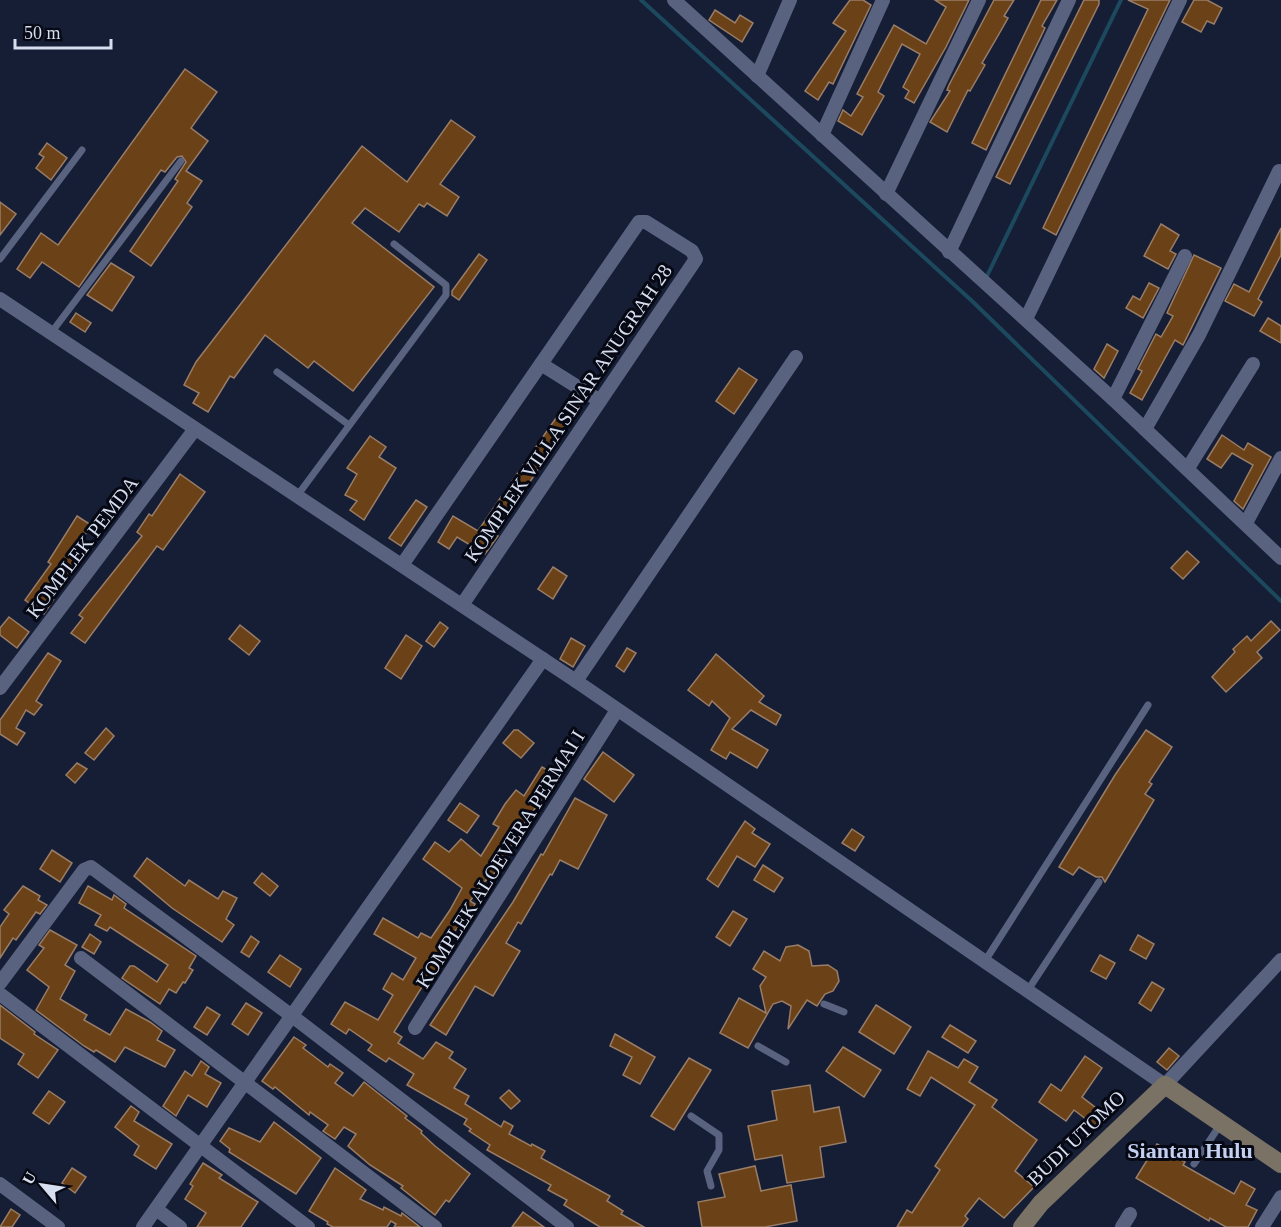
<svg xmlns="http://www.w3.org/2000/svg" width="1281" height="1227" viewBox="0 0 1281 1227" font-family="'Times New Roman',serif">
<rect width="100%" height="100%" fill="#161e36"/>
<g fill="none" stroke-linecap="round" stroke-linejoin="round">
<g stroke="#1c495d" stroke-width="4">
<polyline points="641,0 972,301 1281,601"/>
<polyline points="987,276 1121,0"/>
</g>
</g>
<g fill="#6b4118" stroke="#997d66" stroke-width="1.5">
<polygon points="850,0 863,0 871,5 833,84 829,82 818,100 805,91 846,31 833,23"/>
<polygon points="935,0 969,0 946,47 914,103 905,98 909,91 903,87 920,54 902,44 878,92 884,96 862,135 838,121 843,110 851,116 863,97 857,94 894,25 926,44 946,7"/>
<polygon points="994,0 1014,0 1004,16 1008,18 999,34 982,63 985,65 970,91 968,90 947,132 930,122 950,91 947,90 949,85"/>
<polygon points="1041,0 1057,0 1042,26 1045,28 986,150 972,143"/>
<polygon points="1084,0 1099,0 1099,4 1010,184 996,177"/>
<polygon points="1128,0 1170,0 1056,235 1043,228 1148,9"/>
<polygon points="1194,0 1207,0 1222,8 1214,24 1207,21 1201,32 1182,22"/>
<polygon points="715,10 735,23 740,15 753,23 742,42 709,20"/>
<polygon points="185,69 217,92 191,128 208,141 186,171 202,181 187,203 192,207 151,266 130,251 178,181 175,179 186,162 182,156 177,157 165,172 161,170 79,287 42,262 30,278 17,269 41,233 58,245"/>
<polygon points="451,120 475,137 440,184 459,197 447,216 427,203 424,207 419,204 399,232 365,208 352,223 434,287 353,391 314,361 308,368 265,335 234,378 230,376 208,412 193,403 199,393 184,385 196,362 362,146 407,182"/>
<polygon points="47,143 67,158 51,180 36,168 44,157 39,154"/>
<polygon points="0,202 16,214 0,235"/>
<polygon points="1161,224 1179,235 1170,251 1176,254 1168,269 1144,256"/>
<polygon points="1281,228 1281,255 1258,299 1262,302 1254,316 1225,301 1234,284 1249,292"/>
<polygon points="479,254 487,260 459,300 452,295 452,291"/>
<polygon points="1194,255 1221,268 1183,345 1175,340 1142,400 1130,393 1142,371 1138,369 1156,334 1161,337 1173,316 1167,313"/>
<polygon points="111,263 134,277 112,311 87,295"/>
<polygon points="1149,283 1159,288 1143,318 1126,308 1133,296 1140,300"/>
<polygon points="76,313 91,323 85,332 70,322"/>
<polygon points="1268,318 1281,326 1281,343 1260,331"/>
<polygon points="1107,344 1118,351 1104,378 1094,369"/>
<polygon points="739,368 757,380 734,414 716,401"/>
<polygon points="570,398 580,404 526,488 522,488 512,481"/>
<polygon points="1222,435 1244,450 1248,443 1271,457 1243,509 1234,501 1253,465 1232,453 1221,468 1207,459"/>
<polygon points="370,436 386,447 379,457 396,468 364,520 350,510 357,501 345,495 357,474 347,468"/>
<polygon points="180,474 205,492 163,550 157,546 85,643 71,633 83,618 79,615 142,536 137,532 149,514 152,516"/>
<polygon points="501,497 514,505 495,534 498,536 485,554 457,537 449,549 438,542 453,516 478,531"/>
<polygon points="416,500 427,507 401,546 389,538"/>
<polygon points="77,516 91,525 76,550 83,555 44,614 25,600 51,564 48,562"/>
<polygon points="1187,551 1199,562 1183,579 1171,568"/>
<polygon points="553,567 567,576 553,599 538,589"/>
<polygon points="9,617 29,632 17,648 0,635 0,628"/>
<polygon points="1271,621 1280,630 1257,652 1262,658 1226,692 1212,677 1235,652 1233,649 1247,636 1251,641"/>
<polygon points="440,622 448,628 434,647 426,641"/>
<polygon points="240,625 260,641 249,655 229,639"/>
<polygon points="406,635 422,646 401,679 385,668"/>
<polygon points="571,638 585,646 573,667 560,659"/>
<polygon points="627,648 636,653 624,672 616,666"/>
<polygon points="48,653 61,661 36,701 42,705 34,715 26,710 16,728 25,733 17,745 0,734 0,720"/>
<polygon points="716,654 764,696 759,702 781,715 776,725 751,710 732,729 768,750 757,768 730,752 726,759 711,750 730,718 712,701 709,706 688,690"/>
<polygon points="106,728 114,736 94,760 85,753"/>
<polygon points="514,730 518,730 534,743 521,758 503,743"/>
<polygon points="1146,730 1172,747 1149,782 1152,784 1145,794 1154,800 1105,882 1102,877 1096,877 1079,867 1073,875 1059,867 1115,775"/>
<polygon points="603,752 634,775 614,802 584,779"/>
<polygon points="77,763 87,769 75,783 66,775"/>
<polygon points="542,767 559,777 527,819 489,882 486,880 470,901 475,904 469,916 455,931 443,952 446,954 428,984 425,982 394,1032 402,1037 398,1043 423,1059 436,1042 453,1052 449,1058 466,1069 454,1088 469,1096 465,1104 501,1127 504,1121 513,1126 509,1134 531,1146 532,1144 545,1151 541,1158 610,1196 607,1201 623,1211 621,1214 644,1227 600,1227 564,1205 567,1200 548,1190 551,1185 487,1150 490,1145 469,1131 471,1129 464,1124 467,1119 407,1085 414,1074 389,1058 386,1062 368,1050 372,1045 349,1029 346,1034 331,1024 345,1002 378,1020 393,995 383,989 392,973 403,980 416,958 374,934 383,918 418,938 421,933 431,938 450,910 462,888 423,859 435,842 449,852 461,839 481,856 499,827 493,824 505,804 516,790 524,796"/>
<polygon points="575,798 607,815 578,869 560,860 552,875 550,874 521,924 518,922 506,943 520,951 493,996 475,986 446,1035 430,1025 513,902 541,854 543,855"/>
<polygon points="460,803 479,816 467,833 448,820"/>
<polygon points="745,821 755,829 752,833 770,844 755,867 737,856 718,887 707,879"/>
<polygon points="852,829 864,837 855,851 842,843"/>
<polygon points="52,850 72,863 60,882 40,869"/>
<polygon points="147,858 185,886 189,880 218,899 223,891 237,898 226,919 234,925 222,942 172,908 134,876"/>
<polygon points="763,865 783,878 774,892 754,880"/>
<polygon points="262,873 278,886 270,896 254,883"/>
<polygon points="23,886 40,896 38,900 47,905 40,914 36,912 16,940 13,938 0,958 0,927 9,914 4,910"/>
<polygon points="88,886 112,900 114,895 126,904 124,908 196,956 189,968 193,970 185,983 183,982 176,993 169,989 160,1004 122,978 130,966 134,966 157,982 168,965 110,927 107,931 95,925 101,915 79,903"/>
<polygon points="733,911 747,919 730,946 716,937"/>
<polygon points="50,930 77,945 65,965 75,971 60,999 87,1015 84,1020 110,1035 126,1009 150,1022 162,1031 157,1040 175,1050 165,1067 125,1047 115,1062 96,1050 94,1052 84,1046 36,1010 49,987 27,970 44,948 39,945"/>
<polygon points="90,934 101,942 94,954 82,947"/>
<polygon points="1138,935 1154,944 1146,959 1130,950"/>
<polygon points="251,936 259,942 249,957 241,952"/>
<polygon points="798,945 809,951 812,966 828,965 837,971 839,981 833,991 825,994 817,1006 807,1000 788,1029 791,1006 782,1001 773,1004 748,1048 720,1033 739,998 766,1013 760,986 766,977 753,969 764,951 780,961 786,947"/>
<polygon points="280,955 301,969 290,987 268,972"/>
<polygon points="1100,955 1115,963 1106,979 1091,971"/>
<polygon points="1152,982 1164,989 1151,1011 1139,1003"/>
<polygon points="246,1003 262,1013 248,1035 232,1024"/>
<polygon points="0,1005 35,1032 34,1034 58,1050 38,1078 18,1064 24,1054 0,1038"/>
<polygon points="876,1005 911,1027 894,1054 859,1032"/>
<polygon points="207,1007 220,1015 207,1035 194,1027"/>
<polygon points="950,1025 976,1041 968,1053 942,1037"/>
<polygon points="615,1034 655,1057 640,1084 623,1075 632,1057 610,1046"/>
<polygon points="294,1037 306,1045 303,1048 328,1067 330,1064 343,1073 335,1083 353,1096 364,1082 407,1116 405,1118 422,1131 421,1133 435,1146 470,1174 449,1202 446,1200 435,1215 401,1188 403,1186 370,1165 348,1146 356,1134 344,1127 335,1139 323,1131 328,1125 310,1112 309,1115 275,1087 273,1089 262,1081"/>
<polygon points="843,1047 881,1070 864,1097 826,1071"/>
<polygon points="1169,1048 1179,1056 1167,1070 1157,1062"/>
<polygon points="928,1051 958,1068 964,1059 978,1067 969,1082 997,1100 992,1107 1037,1140 1015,1171 1034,1187 1004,1218 979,1198 965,1216 968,1219 962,1227 897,1227 907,1210 912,1213 940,1170 935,1166 975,1105 931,1077 920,1096 907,1089"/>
<polygon points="1085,1056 1102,1068 1082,1097 1104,1114 1095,1126 1074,1110 1066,1121 1039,1102 1051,1084 1061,1091"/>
<polygon points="689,1058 711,1070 674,1130 651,1116"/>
<polygon points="201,1061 209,1067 205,1074 221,1083 207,1107 188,1095 176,1116 163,1106 185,1071 192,1076"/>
<polygon points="810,1085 814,1112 839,1107 846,1142 820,1147 824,1177 787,1183 782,1155 755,1160 748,1126 777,1120 772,1091"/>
<polygon points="509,1090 520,1101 511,1109 500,1098"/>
<polygon points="49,1091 65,1102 49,1124 33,1113"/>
<polygon points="131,1106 139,1112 134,1121 172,1144 156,1169 134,1155 139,1146 115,1127"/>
<polygon points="274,1122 321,1158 296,1194 229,1152 230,1149 220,1141 229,1128 260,1142"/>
<polygon points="1157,1144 1185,1162 1183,1165 1234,1194 1241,1181 1255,1189 1246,1205 1257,1210 1248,1227 1226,1227 1210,1218 1209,1221 1136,1178"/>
<polygon points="203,1163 222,1175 219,1178 258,1202 241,1227 197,1227 206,1213 185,1199 193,1186 190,1184"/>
<polygon points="755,1166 761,1191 791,1185 797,1221 765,1227 702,1227 698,1202 725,1197 719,1174"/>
<polygon points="72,1168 86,1177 75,1193 62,1183"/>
<polygon points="335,1168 366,1190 360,1199 383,1210 384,1207 401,1216 402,1213 420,1227 394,1227 396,1224 391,1221 387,1227 333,1227 327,1224 328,1222 309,1211"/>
<polygon points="11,1209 20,1215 12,1227 0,1227"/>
<polygon points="523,1212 544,1227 512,1227"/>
</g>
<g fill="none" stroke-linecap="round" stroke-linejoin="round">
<g stroke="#596380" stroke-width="7">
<polyline points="0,259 82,150"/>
<polyline points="51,333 181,161"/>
<polyline points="277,372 349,425"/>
<polyline points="297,496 446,295 446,285 394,244"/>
<polyline points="985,961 1148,705"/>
<polyline points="1028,990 1099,882"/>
<polyline points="824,1004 844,1012"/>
<polyline points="758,1046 786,1062"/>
<polyline points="691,1116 719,1135 719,1150 707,1171 711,1186"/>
<polyline points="1194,1164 1220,1125"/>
</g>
<g stroke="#596380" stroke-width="14">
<polyline points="674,0 1113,399 1281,558"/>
<polyline points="757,76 790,0"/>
<polyline points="822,135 883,0"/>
<polyline points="886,194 979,0"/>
<polyline points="949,252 1069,0"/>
<polyline points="0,299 576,681 1165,1085 1281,960"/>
<polyline points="1026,319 1180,0"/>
<polyline points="541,364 600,401"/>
<polyline points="1113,399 1185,256"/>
<polyline points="1145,429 1199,335 1279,171"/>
<polyline points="1188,468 1253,364"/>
<polyline points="1246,523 1281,458"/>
<polyline points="402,565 639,222 646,222 692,251 696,259 462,605"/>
<polyline points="576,681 796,357"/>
<polyline points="0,688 195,429"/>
<polyline points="81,958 435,1227"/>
<polyline points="0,983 84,870 91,867 292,1016 567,1227"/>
<polyline points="0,994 308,1227"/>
<polyline points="415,1028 617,710"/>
<polyline points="0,1184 58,1227"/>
<polyline points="156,1209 180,1227"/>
<polyline points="143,1227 543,659"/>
<polyline points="1122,1227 1130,1214"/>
<polyline points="1262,1227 1281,1197"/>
</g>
<polyline stroke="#7a7365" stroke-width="18" points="1022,1227 1041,1203 1165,1085 1281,1164"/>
</g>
<g text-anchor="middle" stroke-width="6" stroke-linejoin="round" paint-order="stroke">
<g font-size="20" fill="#d7deef" stroke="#060913">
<text transform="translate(568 413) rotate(-56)" y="7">KOMPLEK VILLA SINAR ANUGRAH 28</text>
<text transform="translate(82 547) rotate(-53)" y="7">KOMPLEK PEMDA</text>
<text transform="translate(500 859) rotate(-58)" y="7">KOMPLEK ALOEVERA PERMAI I</text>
<text transform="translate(1076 1138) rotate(-44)" y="7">BUDI UTOMO</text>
</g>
<g font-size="22" font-weight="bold" fill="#c4d0f1" stroke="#060913">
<text x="1190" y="1158">Siantan Hulu</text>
</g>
</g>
<g transform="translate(42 1185) rotate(299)" stroke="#060913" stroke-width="4.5" paint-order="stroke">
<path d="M0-4.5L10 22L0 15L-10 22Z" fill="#d7deef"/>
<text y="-9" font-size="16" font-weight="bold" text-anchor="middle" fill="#d7deef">U</text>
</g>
<path d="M15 39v9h96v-9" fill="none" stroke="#d7deef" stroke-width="3"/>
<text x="24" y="39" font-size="18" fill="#d7deef" stroke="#060913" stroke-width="4.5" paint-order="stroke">50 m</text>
</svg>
